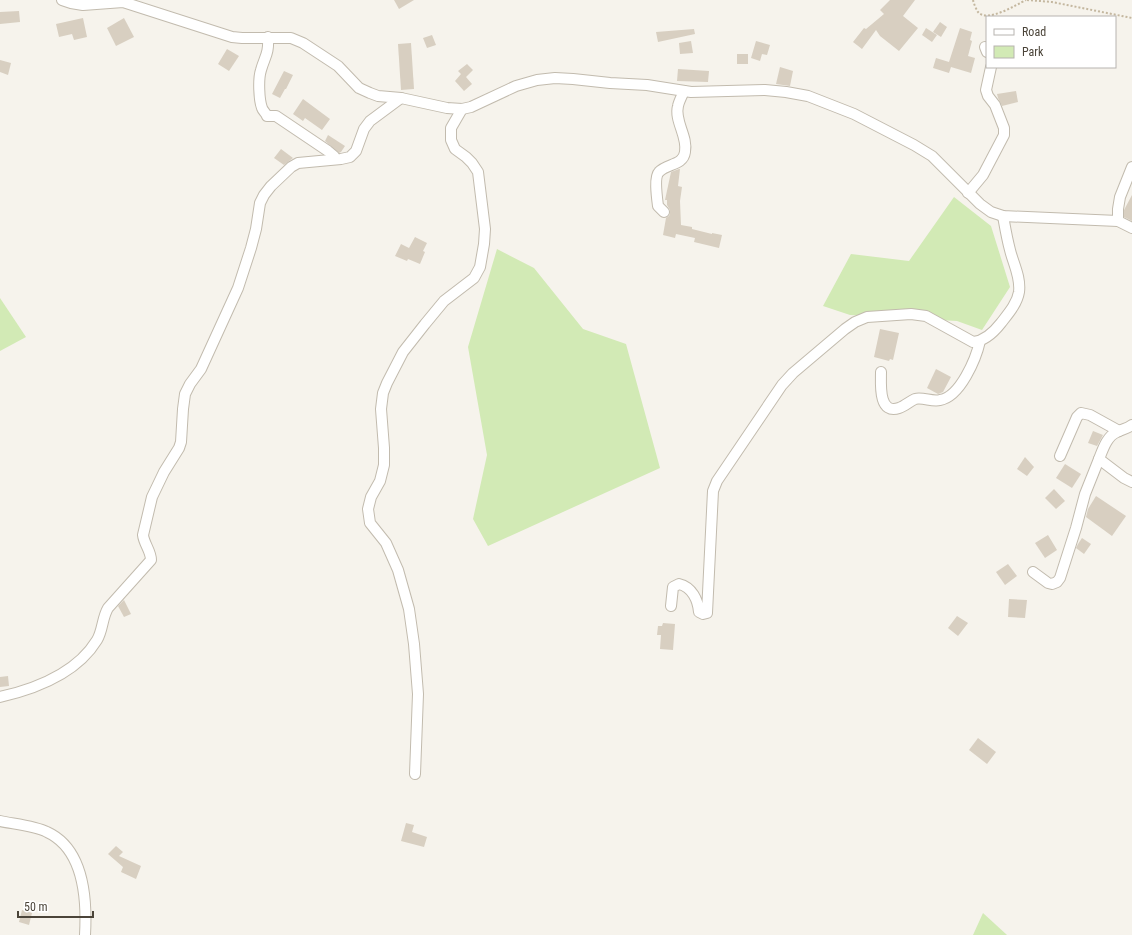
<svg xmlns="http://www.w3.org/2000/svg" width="1132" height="935" viewBox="0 0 1132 935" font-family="'Roboto Condensed',sans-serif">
<rect width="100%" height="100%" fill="#f6f3ec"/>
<g fill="#d2eab5">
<polygon points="954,197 991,226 1010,287 982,330 957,321 850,315 823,306 851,254 909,261"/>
<polygon points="497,249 534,268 583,329 626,344 660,468 488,546 473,519 487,455 468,347"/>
<polygon points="0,298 26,337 0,351"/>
<polygon points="983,913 1007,935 973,935"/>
</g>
<g fill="#d8cfc1">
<polygon points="394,0 414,0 399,9"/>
<polygon points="890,0 915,0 903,16 918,28 899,51 880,36 876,30 862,49 853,42 864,28 866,29 884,14 880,10"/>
<polygon points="19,11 20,22 0,24 0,12"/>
<polygon points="83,18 87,37 74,40 72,34 59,37 56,24"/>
<polygon points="124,18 134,37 116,46 107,28"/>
<polygon points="940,22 947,27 941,37 933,32"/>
<polygon points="926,28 937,35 932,42 922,35"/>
<polygon points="960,28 972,32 970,40 972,41 968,56 975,58 971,73 951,67 949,73 933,68 936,58 949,62"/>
<polygon points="694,29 695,34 658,42 656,32"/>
<polygon points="432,35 436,45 427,48 423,38"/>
<polygon points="691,41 693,53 680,54 679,43"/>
<polygon points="756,41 770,45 767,55 762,54 760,61 751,58"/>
<polygon points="411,43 414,89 401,90 398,44"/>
<polygon points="227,49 239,56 229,71 218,64"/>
<rect x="737" y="54" width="11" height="10"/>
<polygon points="0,60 11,63 8,75 0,72"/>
<polygon points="467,64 473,70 466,77 472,84 464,91 455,81 461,74 458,71"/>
<polygon points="780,67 793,71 790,86 776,84"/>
<polygon points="678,69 709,71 708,82 677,81"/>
<polygon points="284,71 293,75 286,89 285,89 280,98 272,94"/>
<polygon points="1016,91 1018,102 1002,106 998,98 997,94"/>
<polygon points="303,99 330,119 322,130 305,118 303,121 293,114"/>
<polygon points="328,135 345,146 341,152 339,153 325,141"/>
<polygon points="281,149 293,158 284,165 274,158"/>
<polygon points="679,169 680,169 678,186 682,187 680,201 681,225 692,227 692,229 712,234 712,233 722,235 719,248 694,242 695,238 676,234 675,238 663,235 666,218 669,216 670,213 670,210 667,205 667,200 665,200 671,172"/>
<polygon points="1132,195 1132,221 1124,217 1124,210"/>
<polygon points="415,237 427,243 423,251 425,252 420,264 408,259 407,261 395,256 401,244 409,248"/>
<polygon points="880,329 899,333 893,360 890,359 889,361 874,357"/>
<polygon points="936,369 951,377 943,392 938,394 927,388"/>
<polygon points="1093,431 1103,435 1097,446 1088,443"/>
<polygon points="1025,457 1034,467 1027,476 1017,469"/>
<polygon points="1065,464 1081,474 1072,488 1056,478"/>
<polygon points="1054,489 1065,501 1056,509 1045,498"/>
<polygon points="1096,496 1126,516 1112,536 1086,517 1088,509"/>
<polygon points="1048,535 1057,550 1045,558 1035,543"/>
<polygon points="1082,538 1091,544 1084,554 1076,548 1078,544"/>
<polygon points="1008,564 1017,576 1005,585 996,572"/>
<polygon points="1009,599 1027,600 1025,618 1008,617"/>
<polygon points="124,600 131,614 124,617 118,606"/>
<polygon points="957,616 968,623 958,636 948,628"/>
<polygon points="663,623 675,624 673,650 660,649 661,635 657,635 658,626 662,626"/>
<polygon points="8,676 9,686 0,687 0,677"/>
<polygon points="978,738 996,752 987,764 969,750"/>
<polygon points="406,823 414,825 412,832 427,837 424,847 401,841"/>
<polygon points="116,846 123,852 119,856 141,866 136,879 121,872 123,867 108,854"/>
<polygon points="22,910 32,913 29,925 19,922"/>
</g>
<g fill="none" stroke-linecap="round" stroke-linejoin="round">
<g stroke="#c2bbae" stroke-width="12">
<g id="minor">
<polyline points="62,0 71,3 83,5 123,2 232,37 242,38 291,38 303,43 338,66 359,88 370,93 378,96 401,98 447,108 462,109 471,107 516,86 537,80 555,78 573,79 610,83 647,85 691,92 765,90 786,92 808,96 854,114 914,145 932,156 980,204 991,212 1003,216 1118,221 1132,228"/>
<path d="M 268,37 C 269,54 265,56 261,70 C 258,79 259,100 262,108 C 263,111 266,113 267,116 L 276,116 L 328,151 L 334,156 L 335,159"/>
<polyline points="985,47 987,52"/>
<polyline points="968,193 983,175 1004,135 1004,128 995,105 988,96 986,90 991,67"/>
<path d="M 664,212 L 658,206 C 657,198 654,177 659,172 C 667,163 683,166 685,152 C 688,136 674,121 678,106 C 679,101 682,96 684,91"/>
<polyline points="1118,221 1118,209 1120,197 1132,167"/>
<path d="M 881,372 C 881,383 878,415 899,408 C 905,406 910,401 915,399 C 923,397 932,402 940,400 C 960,397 976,359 980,341"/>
<path d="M 1132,425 C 1127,429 1122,429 1117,432 C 1107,436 1103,449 1099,459 L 1124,478 L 1132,482"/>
<polyline points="1060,456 1077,417 1081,413 1090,415 1119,431"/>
<polyline points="1033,572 1048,583 1052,584 1057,582 1060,578 1076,528 1085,494 1099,459"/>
<path d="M 671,606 L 673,587 L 679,584 C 692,587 698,600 699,612 L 703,614 L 707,613 L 713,491 L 717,481 L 782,385 L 793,373 L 845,329 L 855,322 L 867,317 L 911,314 L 926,316 L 973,342 C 985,341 994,332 1001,323 C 1008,314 1017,304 1019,292 C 1021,277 1013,263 1010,250 C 1007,239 1005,227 1003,216"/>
<path d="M 0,697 C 35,689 77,673 97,640 C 103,630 102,618 108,608 L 151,560 C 151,551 144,544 143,535 L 152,497 L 164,472 L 179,448 L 181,442 L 183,409 L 185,394 L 190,384 L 201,369 L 238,288 L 251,248 L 256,229 L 260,203 L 264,195 L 271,186 L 291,167 L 298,163 L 341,159 L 350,157 L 356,151 L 364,129 L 370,121 L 401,98"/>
<polyline points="415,774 418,694 414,644 409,609 398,570 386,543 370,523 368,509 371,497 380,481 384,465 384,448 381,409 383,393 387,383 403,352 425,324 444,301 474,278 480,267 484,244 485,229 478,172 472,163 466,157 455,149 451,140 451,128 462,109"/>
<path d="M 0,821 C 14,824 35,826 47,832 C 84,849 87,900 85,935"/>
</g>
</g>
<g stroke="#c4b79f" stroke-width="2" stroke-dasharray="2 2" stroke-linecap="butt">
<path d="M 973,0 C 974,4 976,9 978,12 C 987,23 1016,5 1026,0"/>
<polyline points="1027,0 1052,2 1132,18"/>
</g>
<use href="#minor" stroke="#fff" stroke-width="10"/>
</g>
<rect x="986" y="16" width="130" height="52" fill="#ffffff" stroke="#b7b4b0"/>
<rect x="994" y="29" width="20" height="6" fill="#ffffff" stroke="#b7b4b0"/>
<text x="1022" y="36" font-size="12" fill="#4b4439">Road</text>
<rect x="994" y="46" width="20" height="12" fill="#d2eab5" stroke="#b7b4b0"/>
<text x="1022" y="56" font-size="12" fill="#4b4439">Park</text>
<path d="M18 911v6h75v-6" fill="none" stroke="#4b4439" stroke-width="2"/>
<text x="24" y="911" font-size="12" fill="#4b4439" stroke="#ffffff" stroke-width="3" paint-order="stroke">50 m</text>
</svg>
